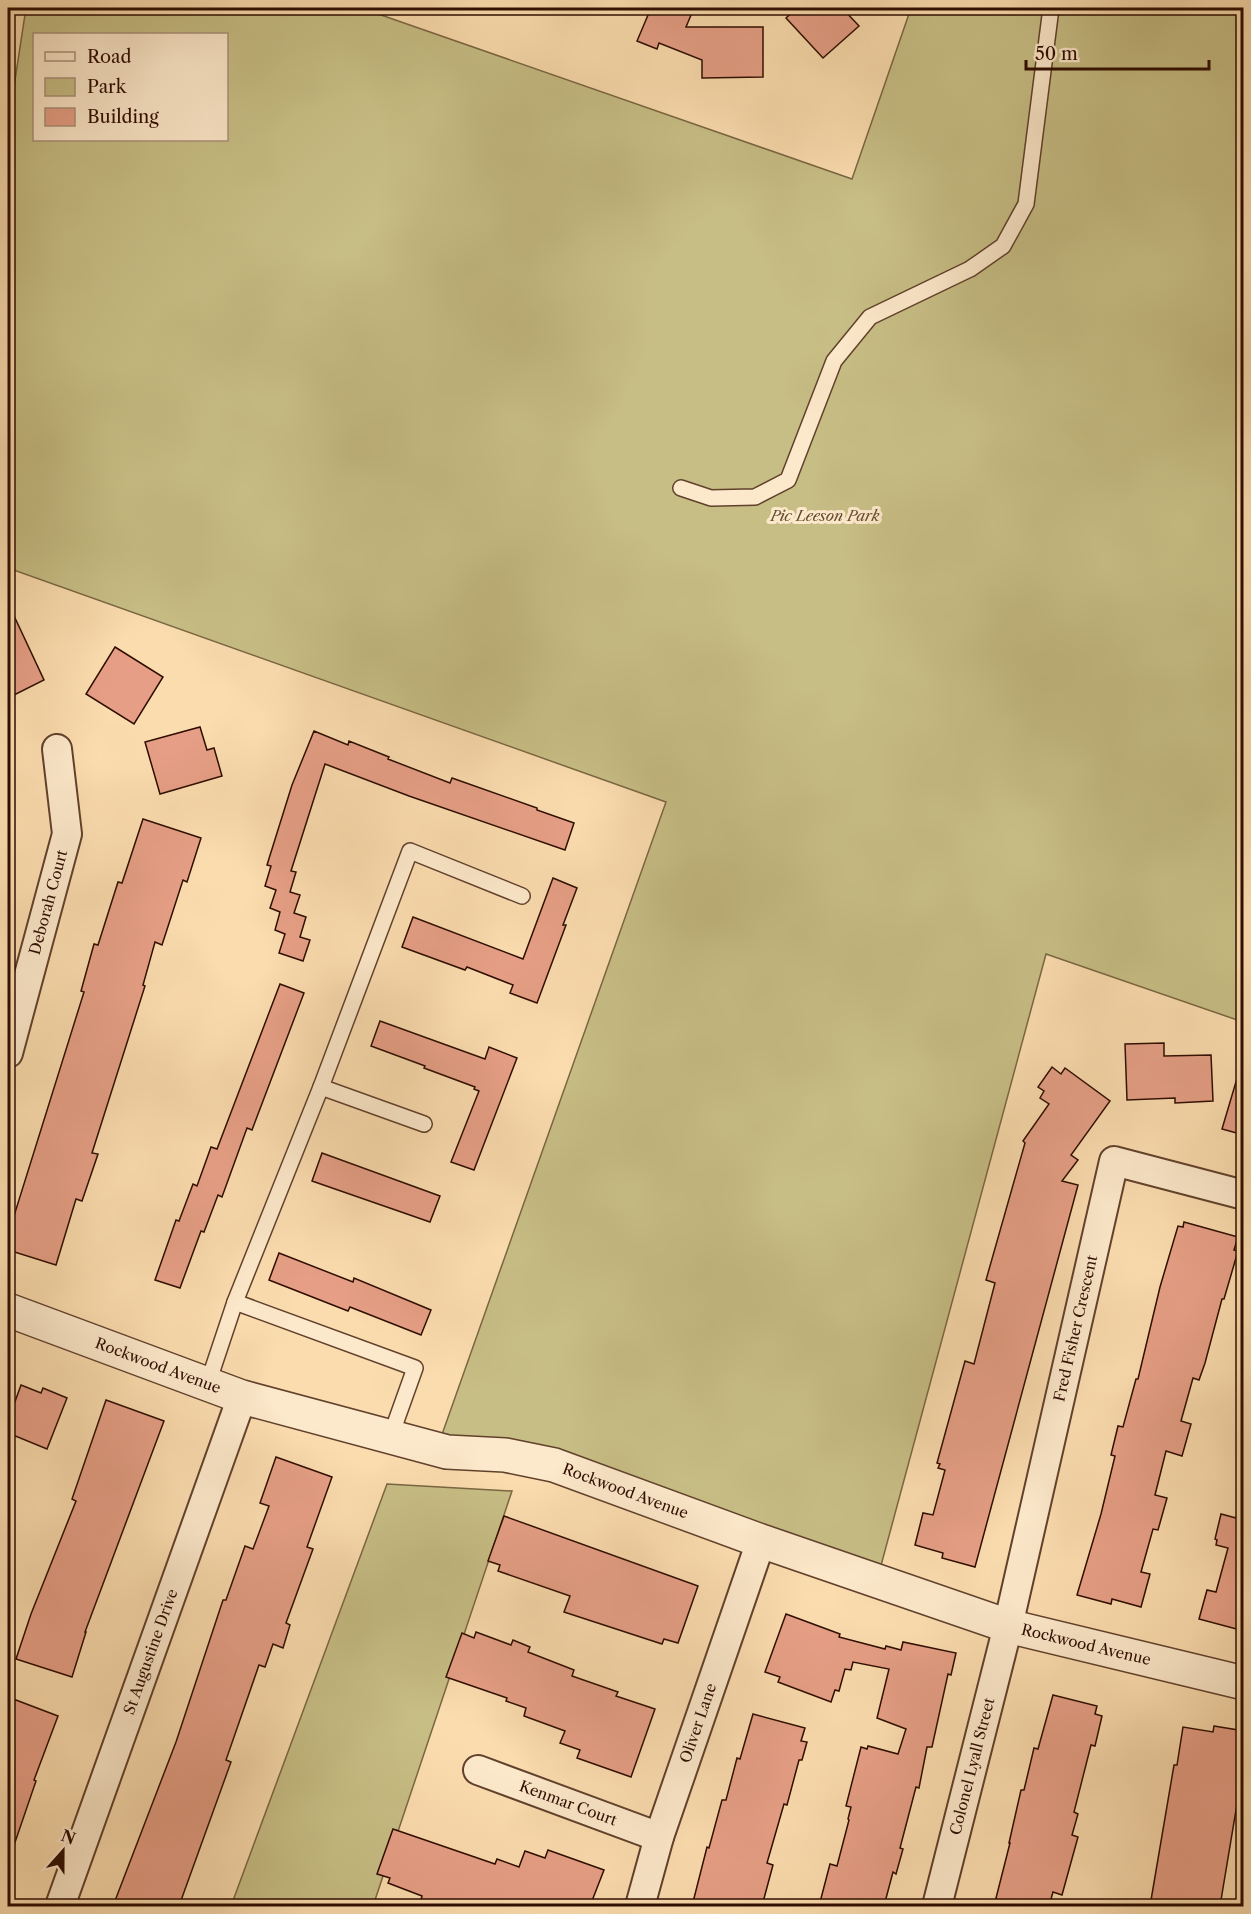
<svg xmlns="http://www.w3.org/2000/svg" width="1251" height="1914" viewBox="0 0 1251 1914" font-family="'Libre Caslon Text',serif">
<rect width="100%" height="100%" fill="#fbdcae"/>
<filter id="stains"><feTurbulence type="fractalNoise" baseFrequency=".00333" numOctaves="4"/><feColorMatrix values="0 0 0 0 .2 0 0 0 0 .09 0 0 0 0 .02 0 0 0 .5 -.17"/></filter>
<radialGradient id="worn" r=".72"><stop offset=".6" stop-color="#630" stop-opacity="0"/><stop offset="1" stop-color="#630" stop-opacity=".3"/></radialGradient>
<g fill="#c7be85" stroke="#7a6642" stroke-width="1.5" fill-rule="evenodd">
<path d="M 26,8 L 361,8 L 852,179 L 911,8 L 1243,8 L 1243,1022 L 1046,954 L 876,1584 L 440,1440 L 666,802 L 8,568 L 8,126 ZM 34,34 L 226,34 L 226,140 L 34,140 Z"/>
<polygon points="387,1484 512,1491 373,1906 231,1906"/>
</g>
<g fill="#e69f86" stroke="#2e0d00" stroke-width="1.5">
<polygon points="651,8 694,8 686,27 763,27 763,77 702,78 702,60 659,43 657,49 637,41"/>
<polygon points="797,8 842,8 859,26 823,58 786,18"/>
<polygon points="8,603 44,680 8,698"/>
<polygon points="115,647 163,677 134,724 86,694"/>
<polygon points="200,727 207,750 214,748 222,776 160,794 145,742"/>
<polygon points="314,731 348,745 349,741 389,757 388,759 450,783 452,778 537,808 537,810 574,823 565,850 409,796 325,764 291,871 296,872 290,892 300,895 294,913 306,917 300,937 310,940 303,961 279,953 285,934 275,930 280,912 270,908 276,890 265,886 271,866 267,865 292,785"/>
<polygon points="143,819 201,838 187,882 183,880 162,945 155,942 143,985 145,986 92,1153 98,1154 82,1201 76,1199 56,1265 8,1250 8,1235 84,992 81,991 94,944 98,945 118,882 122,883"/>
<polygon points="553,878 577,888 563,925 566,925 537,1003 510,993 513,985 467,967 465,970 402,947 413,917 523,959"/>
<polygon points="280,984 304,993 252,1130 247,1128 222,1197 218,1195 204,1232 201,1231 180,1288 155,1280 176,1220 179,1221 193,1184 197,1186 211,1147 217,1149"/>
<polygon points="380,1021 485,1059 489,1047 517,1058 474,1170 451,1162 479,1091 474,1089 475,1087 424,1068 425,1066 371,1046"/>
<polygon points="1164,1043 1164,1056 1211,1055 1213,1101 1175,1103 1175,1098 1127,1100 1125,1044"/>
<polygon points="1052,1067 1061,1074 1065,1068 1110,1101 1071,1155 1078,1160 1062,1181 1078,1185 975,1567 942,1558 943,1553 915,1545 923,1513 933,1515 945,1470 938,1468 940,1464 937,1463 965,1361 974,1364 995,1283 986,1280 1025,1143 1023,1141 1049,1104 1040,1098 1044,1091 1038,1087"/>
<polygon points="1238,1075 1244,1076 1244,1135 1222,1129"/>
<polygon points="322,1153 440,1196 430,1222 312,1181"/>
<polygon points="1184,1222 1238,1237 1234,1250 1238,1251 1224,1299 1222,1299 1205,1363 1199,1380 1193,1378 1181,1421 1191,1424 1182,1456 1166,1451 1155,1495 1167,1498 1158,1530 1153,1529 1141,1572 1150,1574 1141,1607 1112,1599 1111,1604 1077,1595 1101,1514 1115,1456 1111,1455 1118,1426 1123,1427 1136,1379 1138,1379 1160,1287 1178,1226 1183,1227"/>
<polygon points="279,1253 353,1282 354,1278 431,1310 421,1335 350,1307 348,1311 269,1280"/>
<polygon points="21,1385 41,1393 43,1388 67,1398 47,1449 8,1433 8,1421"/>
<polygon points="106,1400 164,1421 85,1632 86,1632 72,1677 16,1659 31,1614 76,1501 72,1499"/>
<polygon points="276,1457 332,1477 307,1547 313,1549 286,1623 290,1625 283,1648 273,1644 265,1667 259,1665 226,1760 231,1762 179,1906 113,1906 176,1742 223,1600 226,1600 245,1546 253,1549 269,1506 260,1503"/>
<polygon points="1237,1513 1244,1514 1244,1631 1199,1619 1207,1590 1216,1592 1228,1548 1216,1545 1217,1540 1215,1539 1221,1514 1236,1518"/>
<polygon points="504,1516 698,1586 678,1643 664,1639 662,1644 564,1612 570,1596 498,1571 500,1565 488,1561"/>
<polygon points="786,1614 840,1634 839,1637 885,1649 886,1646 901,1650 903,1642 956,1653 951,1675 948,1674 932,1747 927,1747 919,1788 916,1787 900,1848 903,1849 896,1874 893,1872 884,1906 819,1906 830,1864 837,1866 849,1820 848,1819 851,1807 846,1806 861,1747 867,1749 868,1746 898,1754 906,1729 877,1718 889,1669 853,1662 851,1670 845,1669 839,1691 835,1690 831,1702 778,1682 780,1677 765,1672"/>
<polygon points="476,1632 511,1645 513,1640 530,1647 528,1652 574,1670 572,1676 618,1692 616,1696 655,1709 631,1777 577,1758 580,1750 560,1743 565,1731 524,1716 526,1708 506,1701 507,1698 446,1677 462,1633 474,1638"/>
<polygon points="1053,1695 1097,1706 1095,1714 1102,1716 1095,1746 1091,1745 1074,1812 1078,1814 1072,1835 1078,1837 1073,1855 1062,1895 1053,1892 1049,1906 994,1906 1010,1843 1009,1843 1021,1790 1024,1790 1034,1748 1038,1749"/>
<polygon points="8,1697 58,1716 34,1780 36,1781 11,1854 8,1854"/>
<polygon points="753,1714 805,1728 801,1741 807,1742 802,1760 799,1760 787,1805 784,1804 767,1863 773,1865 762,1906 692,1906 707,1847 709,1848 722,1800 726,1800 737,1758 740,1759"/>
<polygon points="1214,1726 1244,1731 1244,1762 1220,1906 1150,1906 1174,1765 1177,1765 1183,1727 1213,1732"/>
<polygon points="393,1829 495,1864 497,1859 519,1867 525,1851 545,1858 548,1850 604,1870 590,1906 439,1906 421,1900 422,1896 388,1883 390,1878 377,1874"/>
</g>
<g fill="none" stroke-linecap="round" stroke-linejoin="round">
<g stroke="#61412c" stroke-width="18">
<g id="service">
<polyline points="681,488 711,498 755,497 788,480 834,361 870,317 970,269 1003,246 1026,204 1051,8"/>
<polyline points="321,1087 424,1124"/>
<polyline points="235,1302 321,1087 410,851 522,896"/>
<polyline points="208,1383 235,1302 415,1368 390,1438"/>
</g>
</g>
<g stroke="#61412c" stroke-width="32">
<g id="minor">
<path id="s1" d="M 8,1053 L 67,834 L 57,749"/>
<path id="s2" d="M 478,1770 L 659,1837"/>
<path id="s3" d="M 60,1906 L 242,1397"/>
<path id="s4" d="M 640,1906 L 659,1837 L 761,1541"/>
<path id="s5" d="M 937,1906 L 1008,1626 L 1114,1161 L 1244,1195"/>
</g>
</g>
<g stroke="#61412c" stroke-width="36">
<g id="tertiary">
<path id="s6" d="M 8,1310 L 242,1397 L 447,1452 L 505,1455 L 554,1465 L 761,1541 L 1008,1626 L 1244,1683"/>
</g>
</g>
<use href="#service" stroke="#fce8ca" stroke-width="15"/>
<use href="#minor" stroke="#fce8ca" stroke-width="28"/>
<use href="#tertiary" stroke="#fce8ca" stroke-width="33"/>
</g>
<g text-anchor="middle" stroke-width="6" stroke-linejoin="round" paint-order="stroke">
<g font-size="15" font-style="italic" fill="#644b2f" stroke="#fce8ca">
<text x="825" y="521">Pic Leeson Park</text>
</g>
<g font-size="15" fill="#2e0d00" stroke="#fce8ca">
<text dy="5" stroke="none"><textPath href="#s1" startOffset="156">Deborah Court</textPath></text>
<text dy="5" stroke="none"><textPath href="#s5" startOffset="594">Fred Fisher Crescent</textPath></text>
<text dy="5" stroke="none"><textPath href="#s6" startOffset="160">Rockwood Avenue</textPath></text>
<text dy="5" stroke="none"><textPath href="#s6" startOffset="646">Rockwood Avenue</textPath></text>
<text dy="5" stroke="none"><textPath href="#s6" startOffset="1132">Rockwood Avenue</textPath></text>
<text dy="5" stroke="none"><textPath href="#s3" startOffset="270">St Augustine Drive</textPath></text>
<text dy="5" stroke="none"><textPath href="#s4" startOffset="192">Oliver Lane</textPath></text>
<text dy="5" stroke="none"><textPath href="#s5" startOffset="144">Colonel Lyall Street</textPath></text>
<text dy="5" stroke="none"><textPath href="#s2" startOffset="96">Kenmar Court</textPath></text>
</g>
</g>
<rect width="1251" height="1914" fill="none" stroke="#fbdcae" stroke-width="30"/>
<rect x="9" y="9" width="1233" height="1896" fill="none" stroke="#2e0d00" stroke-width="3"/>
<rect x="15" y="15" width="1221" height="1884" fill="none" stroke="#2e0d00" stroke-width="1.5"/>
<rect x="33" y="33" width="195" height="108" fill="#fce8ca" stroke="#aa9079" stroke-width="1.5"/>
<rect x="45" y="52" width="30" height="9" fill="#fce8ca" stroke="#aa9079" stroke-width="1.5"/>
<text x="87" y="63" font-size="18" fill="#2e0d00">Road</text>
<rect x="45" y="78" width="30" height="18" fill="#c7be85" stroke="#aa9079" stroke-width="1.5"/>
<text x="87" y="93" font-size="18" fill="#2e0d00">Park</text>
<rect x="45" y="108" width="30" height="18" fill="#e69f86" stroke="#aa9079" stroke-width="1.5"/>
<text x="87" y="123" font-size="18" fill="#2e0d00">Building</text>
<g transform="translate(63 1851) rotate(21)" stroke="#fce8ca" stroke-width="4.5" paint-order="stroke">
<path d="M0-4.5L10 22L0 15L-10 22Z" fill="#2e0d00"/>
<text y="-9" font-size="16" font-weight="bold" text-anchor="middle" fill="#2e0d00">N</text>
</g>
<path d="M1026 60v9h183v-9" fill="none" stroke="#2e0d00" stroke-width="3"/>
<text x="1035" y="60" font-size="18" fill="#2e0d00" stroke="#fce8ca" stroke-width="4.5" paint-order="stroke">50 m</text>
<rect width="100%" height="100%" filter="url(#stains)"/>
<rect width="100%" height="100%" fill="url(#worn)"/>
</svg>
